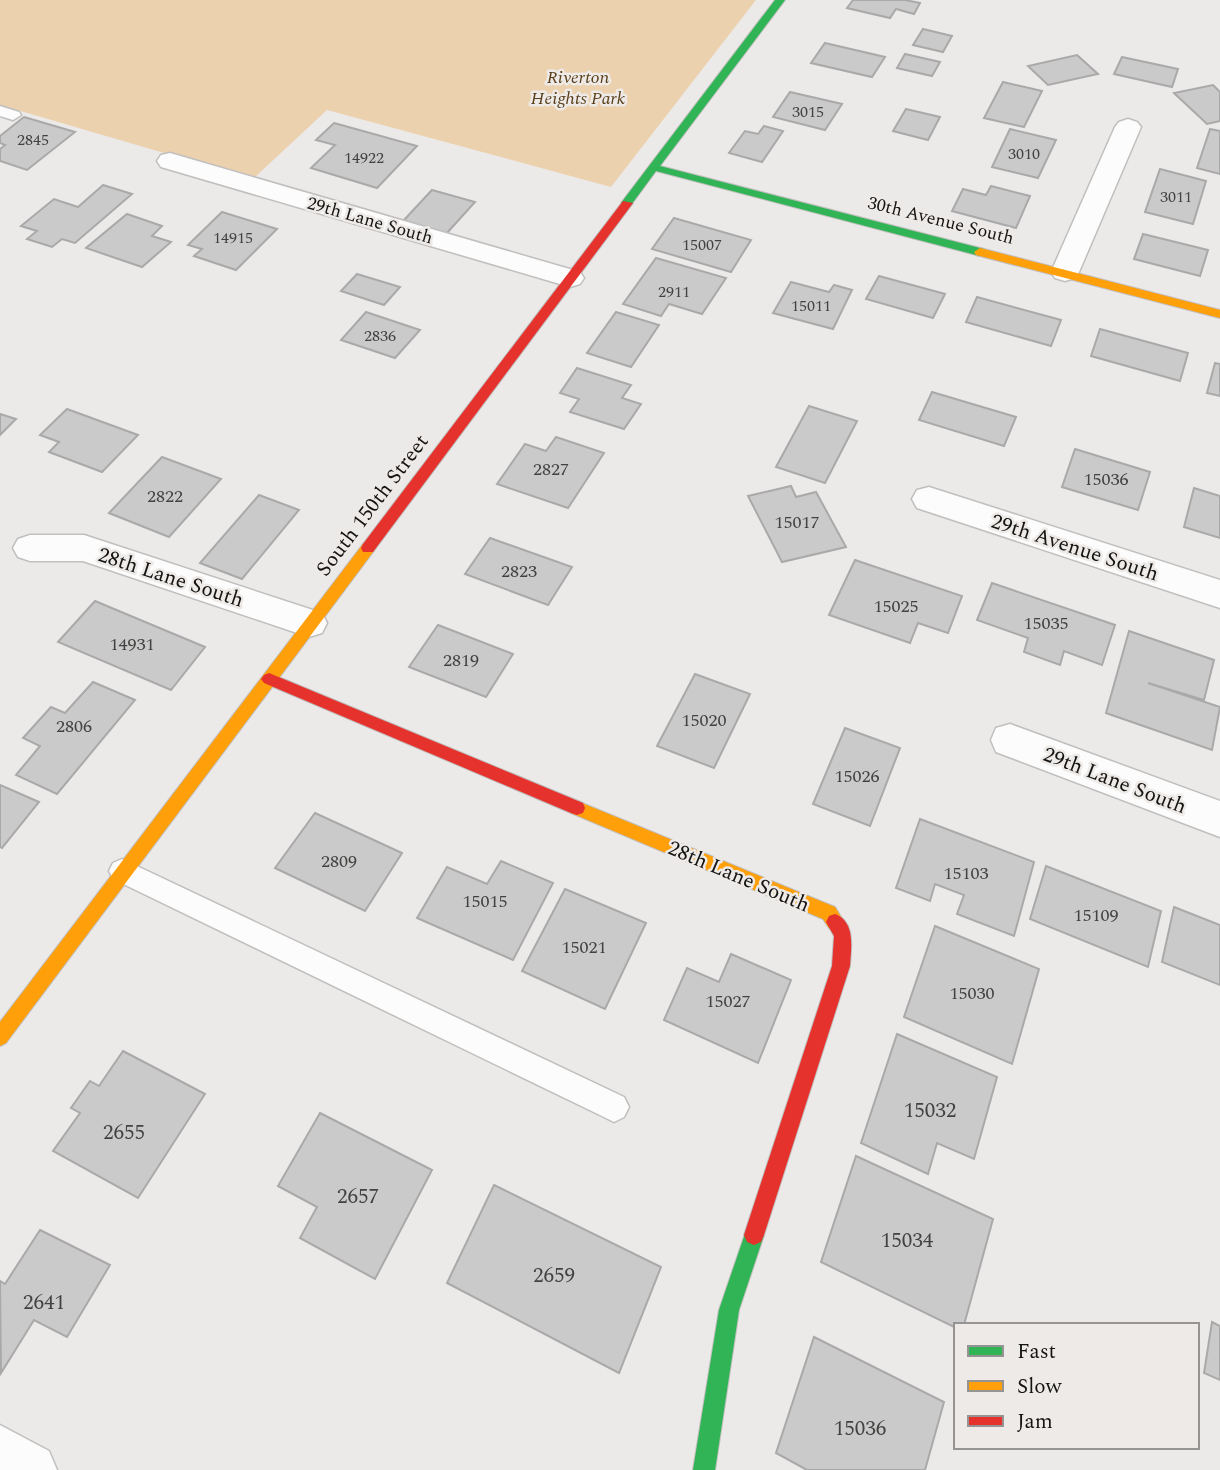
<svg xmlns="http://www.w3.org/2000/svg" width="1220" height="1470" viewBox="0 0 1220 1470" font-family="Spectral,serif">
<rect width="100%" height="100%" fill="#eceae9"/>
<polygon fill="#ecd1af" points="0,0 756,0 611,187 327,110 253,179 0,105"/>
<g fill="#cbcaca" stroke="#aaa9a9" stroke-width="2">
<polygon points="853,0 905,0 920,3 914,14 896,9 890,18 847,8"/>
<polygon points="923,29 952,36 943,52 913,45"/>
<polygon points="825,43 885,57 872,77 811,63"/>
<polygon points="905,54 940,62 932,76 897,68"/>
<polygon points="1077,55 1098,74 1048,85 1028,66"/>
<polygon points="1122,57 1178,69 1172,87 1114,74"/>
<polygon points="1003,82 1042,91 1024,127 984,118"/>
<polygon points="1213,85 1220,92 1220,121 1207,124 1174,93"/>
<polygon points="790,92 842,104 825,130 773,117"/>
<polygon points="906,109 940,117 928,140 893,131"/>
<polygon points="24,117 75,132 27,170 0,161 0,149 5,145 0,143 0,136"/>
<polygon points="334,123 417,146 377,188 311,168 335,145 316,140"/>
<polygon points="764,126 783,131 762,162 729,153 745,131 758,134"/>
<polygon points="1010,129 1056,140 1038,178 992,167"/>
<polygon points="1210,129 1220,131 1220,174 1197,168"/>
<polygon points="1160,169 1206,181 1193,224 1145,212"/>
<polygon points="103,185 132,194 75,243 62,239 52,247 27,239 37,231 21,226 54,199 78,207"/>
<polygon points="991,186 1030,196 1016,228 952,211 963,189 986,195"/>
<polygon points="432,190 475,202 446,234 403,221"/>
<polygon points="222,212 277,229 236,270 194,256 202,249 188,245"/>
<polygon points="127,214 162,226 152,236 171,242 142,267 86,248"/>
<polygon points="674,218 751,240 731,272 652,249"/>
<polygon points="1143,234 1208,250 1200,276 1134,259"/>
<polygon points="656,258 726,278 702,314 669,304 661,316 623,304"/>
<polygon points="357,274 400,287 384,305 341,291"/>
<polygon points="879,276 945,294 933,318 866,299"/>
<polygon points="791,282 829,292 834,285 852,290 833,329 773,313"/>
<polygon points="977,297 1061,320 1051,346 966,322"/>
<polygon points="366,312 420,330 395,358 341,340"/>
<polygon points="616,312 659,325 631,367 587,353"/>
<polygon points="1100,329 1188,353 1180,381 1091,356"/>
<polygon points="1215,363 1220,364 1220,396 1207,393"/>
<polygon points="577,368 631,385 622,398 641,404 624,429 570,412 579,399 560,393"/>
<polygon points="932,392 1016,417 1004,446 919,420"/>
<polygon points="809,406 857,421 825,483 776,467"/>
<polygon points="67,409 138,435 102,472 49,452 59,442 40,435"/>
<polygon points="0,414 16,419 0,435"/>
<polygon points="556,437 604,453 568,508 497,484 525,444 546,451"/>
<polygon points="1075,449 1150,472 1138,510 1062,487"/>
<polygon points="162,457 221,479 169,537 109,513"/>
<polygon points="791,486 796,497 816,492 846,547 782,562 748,496"/>
<polygon points="1194,488 1220,496 1220,538 1184,527"/>
<polygon points="259,495 299,510 242,579 200,563"/>
<polygon points="490,538 572,567 548,605 465,574"/>
<polygon points="855,560 962,596 948,633 918,623 910,643 829,615"/>
<polygon points="992,583 1115,625 1102,665 1064,651 1060,665 1024,652 1028,638 977,620"/>
<polygon points="95,601 205,647 171,690 58,642"/>
<polygon points="438,625 513,654 486,697 409,667"/>
<polygon points="1129,631 1214,660 1204,700 1148,683 1220,707 1212,750 1106,713"/>
<polygon points="695,674 750,694 714,768 657,746"/>
<polygon points="93,682 135,700 57,794 16,775 40,746 23,738 51,707 65,713"/>
<polygon points="845,728 900,748 870,826 813,804"/>
<polygon points="0,785 39,802 2,848 0,847"/>
<polygon points="315,813 402,853 365,911 275,868"/>
<polygon points="920,819 1034,862 1014,936 957,914 964,895 935,884 930,901 896,888"/>
<polygon points="501,861 553,883 513,960 417,918 447,867 487,884"/>
<polygon points="1046,866 1161,911 1148,967 1030,919"/>
<polygon points="565,889 646,923 605,1009 522,971"/>
<polygon points="1174,907 1220,925 1220,985 1162,962"/>
<polygon points="935,926 1039,969 1012,1064 904,1017"/>
<polygon points="731,954 791,980 758,1063 664,1020 687,968 719,982"/>
<polygon points="897,1034 997,1077 974,1159 937,1143 928,1174 861,1143"/>
<polygon points="123,1051 205,1094 138,1198 53,1151 80,1113 71,1108 90,1081 99,1086"/>
<polygon points="320,1113 432,1170 375,1279 300,1238 317,1207 278,1186"/>
<polygon points="856,1156 993,1219 964,1325 956,1325 956,1328 821,1262"/>
<polygon points="494,1185 661,1267 619,1373 447,1283"/>
<polygon points="40,1230 110,1265 67,1337 34,1320 1,1373 0,1281 5,1284"/>
<polygon points="1212,1322 1220,1326 1220,1380 1204,1373"/>
<polygon points="814,1337 944,1402 925,1470 807,1470 776,1453"/>
</g>
<g fill="none" stroke-linecap="round" stroke-linejoin="round">
<g stroke="#c0bfbe" stroke-width="3">
<g id="lane">
<polygon points="0,106 19,112 21,115 13,120 0,116"/>
<polygon points="122,859 624,1097 629,1107 624,1117 614,1122 604,1117 113,879 109,871 113,863"/>
</g>
</g>
<g stroke="#c0bfbe" stroke-width="3">
<g id="street">
<polygon points="1128,119 1137,122 1141,127 1079,272 1075,278 1065,281 1055,278 1051,272 1115,127 1119,122"/>
<polygon points="170,153 580,272 584,278 580,284 570,287 560,284 161,167 157,161 161,155"/>
<polygon points="929,487 1220,580 1220,608 917,508 912,499 917,490"/>
<polygon points="30,535 84,535 322,613 327,623 322,633 309,637 83,561 30,561 18,557 13,548 18,539"/>
<polygon points="1010,724 1220,801 1220,837 996,752 991,740 996,728"/>
<polygon points="0,1425 49,1451 57,1470 0,1470"/>
</g>
</g>
<g stroke="#c0bfbe" stroke-width="2">
<g id="fast">
<polygon points="775,0 785,0 660,166 984,249 984,255 980,256 656,171 631,205 623,205 621,203"/>
<polygon points="754,1225 761,1228 764,1235 739,1310 715,1470 693,1470 719,1310 747,1228"/>
</g>
</g>
<g stroke="#c0bfbe" stroke-width="2">
<g id="slow">
<polygon points="980,248 1220,310 1220,318 976,255 974,252"/>
<polygon points="368,543 375,548 373,552 6,1043 0,1046 0,1022 363,544"/>
<polygon points="577,801 835,907 844,922 841,928 835,930 829,928 823,919 571,813 569,808 571,803"/>
</g>
</g>
<g stroke="#c0bfbe" stroke-width="2">
<g id="jam">
<polygon points="623,201 633,203 373,552 363,552 361,548 363,544"/>
<polygon points="269,673 583,803 585,808 583,813 577,815 571,813 264,683 261,679 264,675"/>
<path d="M 835,914 C 856,922 851,948 850,966 L 764,1235 L 761,1242 L 754,1245 L 747,1242 L 744,1235 L 832,966 L 834,936 L 826,922 L 829,916 Z"/>
</g>
</g>
<use href="#lane" fill="#fcfcfc" fill-rule="evenodd"/>
<use href="#street" fill="#fcfcfc" fill-rule="evenodd"/>
<use href="#fast" fill="#30b455" fill-rule="evenodd"/>
<use href="#slow" fill="#ff9f0a" fill-rule="evenodd"/>
<use href="#jam" fill="#e5322d" fill-rule="evenodd"/>
</g>
<g text-anchor="middle" stroke-width="5" stroke-linejoin="round" paint-order="stroke">
<g font-size="16" fill="#424241">
<text x="808" y="117">3015</text>
<text x="33" y="145">2845</text>
<text x="1024" y="159">3010</text>
<text x="364" y="163">14922</text>
<text x="1176" y="202">3011</text>
<text x="233" y="243">14915</text>
<text x="702" y="250">15007</text>
<text x="674" y="297">2911</text>
<text x="811" y="311">15011</text>
<text x="380" y="341">2836</text>
</g>
<g font-size="18" font-style="italic" fill="#5a3f1a" stroke="#edeae8">
<text x="578" y="83">Riverton<tspan x="578" dy="21">Heights Park</tspan></text>
</g>
<g font-size="18" fill="#141413" stroke="#edeae8">
<text transform="translate(370 220) rotate(16)" y="6">29th Lane South</text>
<text transform="translate(941 220) rotate(14)" y="6">30th Avenue South</text>
</g>
<g font-size="18" fill="#424241">
<text x="551" y="475">2827</text>
<text x="1106" y="485">15036</text>
<text x="165" y="502">2822</text>
<text x="797" y="528">15017</text>
<text x="519" y="577">2823</text>
<text x="896" y="612">15025</text>
<text x="1046" y="629">15035</text>
<text x="132" y="650">14931</text>
<text x="461" y="666">2819</text>
<text x="704" y="726">15020</text>
<text x="74" y="732">2806</text>
<text x="857" y="782">15026</text>
<text x="339" y="867">2809</text>
<text x="966" y="879">15103</text>
<text x="485" y="907">15015</text>
<text x="1096" y="921">15109</text>
<text x="584" y="953">15021</text>
<text x="972" y="999">15030</text>
<text x="728" y="1007">15027</text>
</g>
<g font-size="21" fill="#141413" stroke="#edeae8">
<text transform="translate(372 505) rotate(-53)" y="7">South 150th Street</text>
<text transform="translate(1075 547) rotate(18)" y="7">29th Avenue South</text>
<text transform="translate(171 577) rotate(18)" y="7">28th Lane South</text>
<text transform="translate(1115 780) rotate(21)" y="7">29th Lane South</text>
<text transform="translate(739 876) rotate(23)" y="7">28th Lane South</text>
</g>
<g font-size="21" fill="#424241">
<text x="930" y="1117">15032</text>
<text x="124" y="1139">2655</text>
<text x="358" y="1203">2657</text>
<text x="907" y="1247">15034</text>
<text x="554" y="1282">2659</text>
<text x="44" y="1309">2641</text>
<text x="860" y="1435">15036</text>
</g>
</g>
<rect x="954" y="1323" width="245" height="126" fill="#edeae8" stroke="#969493" stroke-width="2"/>
<rect x="968" y="1346" width="35" height="10" fill="#30b455" stroke="#969493" stroke-width="2"/>
<text x="1017" y="1358" font-size="21" fill="#141413">Fast</text>
<rect x="968" y="1381" width="35" height="10" fill="#ff9f0a" stroke="#969493" stroke-width="2"/>
<text x="1017" y="1393" font-size="21" fill="#141413">Slow</text>
<rect x="968" y="1416" width="35" height="10" fill="#e5322d" stroke="#969493" stroke-width="2"/>
<text x="1017" y="1428" font-size="21" fill="#141413">Jam</text>
</svg>
